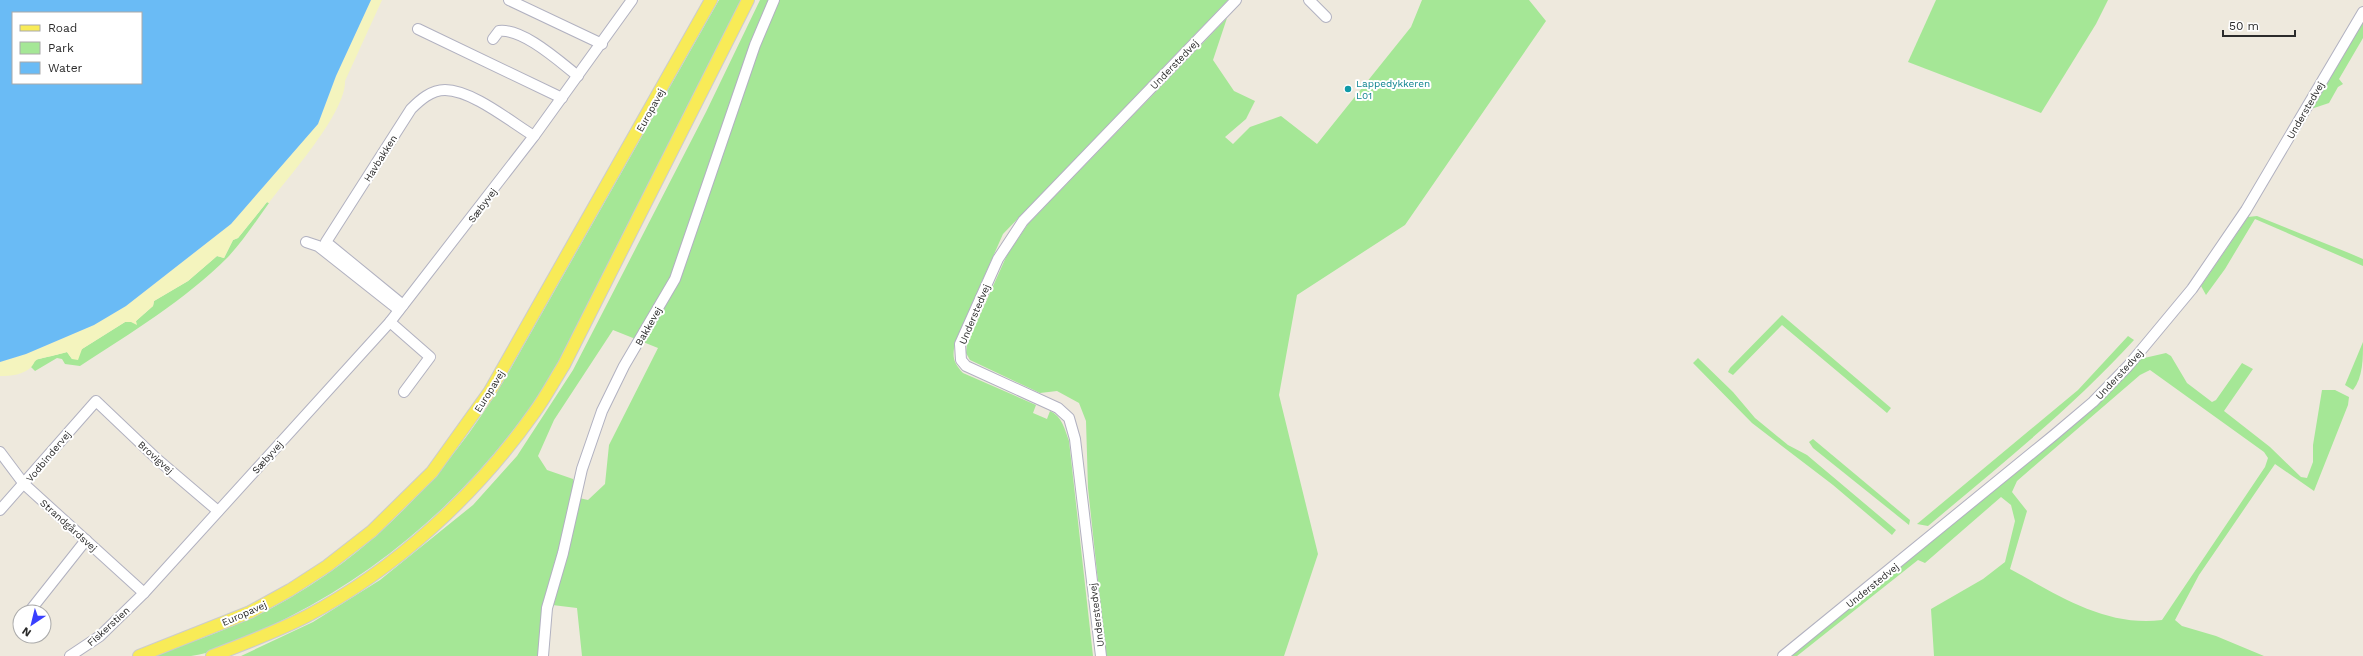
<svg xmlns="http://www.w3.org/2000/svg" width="2363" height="656" viewBox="0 0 2363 656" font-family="'Work Sans',sans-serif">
<rect width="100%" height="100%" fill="#eee9dd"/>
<g fill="#a5e796" fill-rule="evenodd">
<path d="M 719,0 L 741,0 L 578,326 C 562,355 547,385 527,412 C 464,498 385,568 289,617 C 263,630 220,652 191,656 C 179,656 165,656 152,656 C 192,642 232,628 270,609 C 370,556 445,477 503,382 Z"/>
<path d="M 760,0 L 1228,0 L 1003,234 L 956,340 C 952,355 952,361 963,373 L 1036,405 L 1033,413 L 1047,419 L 1050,411 C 1062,416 1065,430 1069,441 L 1093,656 L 582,656 L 577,608 L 544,604 L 538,656 L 241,656 L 313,622 L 380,580 L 473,505 L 517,456 L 573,370 L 706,112 ZM 613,330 L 658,348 L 609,445 L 605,484 L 588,500 L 579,498 L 573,479 L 547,470 L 538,456 L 554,420 Z"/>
<polygon points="1422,0 1529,0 1546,21 1405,225 1297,295 1279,395 1318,554 1284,656 1106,656 1088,488 1086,421 1079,403 1057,391 1040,393 970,360 966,353 967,344 1007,255 1028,224 1227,18 1213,60 1234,91 1255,101 1246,119 1225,137 1233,144 1250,127 1281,116 1317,144 1411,27"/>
<polygon points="1936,0 2108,0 2096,24 2041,113 1908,62"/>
<polygon points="2363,22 2363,38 2339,79 2343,84 2338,87 2329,103 2311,109"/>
<path d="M 267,202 L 269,203 C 256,221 243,241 228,257 C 185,300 131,333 80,366 L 65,364 L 62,359 L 57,358 L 35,371 L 31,367 L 35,360 L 67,352 L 72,359 L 82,349 L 125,322 L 136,321 L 153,306 L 154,301 L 188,281 L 217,256 L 224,258 L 233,240 L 238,238 Z"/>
<polygon points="2257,216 2349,253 2363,259 2363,266 2255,219 2225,269 2206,295 2201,286 2248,217"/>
<polygon points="1782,315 1891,408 1887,413 1782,325 1733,375 1728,372 1730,368"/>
<path d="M 2128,336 L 2134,340 C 2071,409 1999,466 1928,526 L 1917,524 L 2078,390 Z"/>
<path d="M 2363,342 C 2363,359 2363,377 2353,390 L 2345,385 Z"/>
<path d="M 2166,353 L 2171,356 L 2187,383 L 2212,402 L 2216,400 L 2242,363 L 2253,369 L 2224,411 L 2270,447 L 2301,477 L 2307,478 L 2313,462 L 2313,445 L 2322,390 L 2335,390 L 2349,397 L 2348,405 L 2314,491 L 2275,464 L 2199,575 L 2175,620 L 2182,626 L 2216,636 L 2264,656 L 1934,656 L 1931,609 L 1983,579 L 2005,562 L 2015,521 L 2011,505 L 2001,497 L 1925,563 L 1918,560 L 1797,656 L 1791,656 L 2057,439 L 2140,359 ZM 2150,370 L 2264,452 L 2268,458 L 2265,467 L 2162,620 C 2105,627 2058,595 2010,569 L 2027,511 L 2012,492 L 2017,481 L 2140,375 Z"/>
<polygon points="1698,358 1733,392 1755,418 1788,445 1807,455 1896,530 1892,535 1833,485 1752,423 1693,363"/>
<polygon points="1813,439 1910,520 1909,525 1813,448 1809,442"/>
</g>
<path fill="#f4f4be" d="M 371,0 L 382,0 L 345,81 C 346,113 289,176 269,203 L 267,202 L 238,238 L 233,240 L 224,258 L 217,256 L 188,281 L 154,301 L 153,306 L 136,321 L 137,325 L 131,322 L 125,322 L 82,349 L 78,360 L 72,359 L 67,352 C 65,353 39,359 38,359 C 34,361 34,364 32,366 C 25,375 10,376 0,376 L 0,362 L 26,354 L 94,325 L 126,306 L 231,224 L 318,124 L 336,76 Z"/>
<path fill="#6abbf5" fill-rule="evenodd" d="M 0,0 L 371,0 L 336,76 L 318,124 L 231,224 L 126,306 L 94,325 L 26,354 L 0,362 ZM 13,13 L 141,13 L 141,83 L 13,83 Z"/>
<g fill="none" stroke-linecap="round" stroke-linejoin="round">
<g stroke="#b1b1c0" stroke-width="12">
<g id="minor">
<polyline points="509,0 602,44"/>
<polyline points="1309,0 1326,17"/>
<polyline points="418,29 562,98"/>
<path d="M 493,39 L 499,31 C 523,28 560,62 578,76"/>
<polyline points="306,242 318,246 399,310"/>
<path d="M 403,305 L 326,242 L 411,109 C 420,100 431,90 445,90 C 472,90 511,122 534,136"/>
<polyline points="390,322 430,357 404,392"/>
<polyline points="0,452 24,484 144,593"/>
<polyline points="0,510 96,401 157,459 218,511"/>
<polyline points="29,612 86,540"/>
<polyline points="70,656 100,636 144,593 390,322 534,136 632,0"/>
<polyline points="543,656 547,608 563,553 582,469 602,411 624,366 675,279 755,45 774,0"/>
<polyline points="1101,656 1075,439 1069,418 1058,408 966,366 961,360 960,344 998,259 1023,221 1236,0"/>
<polyline points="1783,656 2054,435 2093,402 2128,366 2192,289 2246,210 2363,12"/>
</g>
</g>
<g stroke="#ccc" stroke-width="14">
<g id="major">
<polyline points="139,656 250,612 290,590 327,566 372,531 432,472 490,391 711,0"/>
<path d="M 212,656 C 244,644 276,632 307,616 C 396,569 476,495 534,413 C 545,398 554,381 564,365 L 748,0"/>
</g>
</g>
<use href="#minor" stroke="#fff" stroke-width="10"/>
<use href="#major" stroke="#f8eb57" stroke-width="12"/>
</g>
<circle fill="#0f9aa8" stroke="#fff" stroke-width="1.5" cx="1348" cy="89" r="4"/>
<g text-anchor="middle" stroke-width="4" stroke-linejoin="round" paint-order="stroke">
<g font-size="10" fill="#2b2b2b" stroke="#fff">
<text transform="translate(1174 64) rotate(-46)" y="4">Understedvej</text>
<text transform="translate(650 110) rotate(-61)" y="4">Europavej</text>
<text transform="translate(2305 110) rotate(-60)" y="4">Understedvej</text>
<text transform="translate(380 158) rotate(-58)" y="4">Havbakken</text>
<text transform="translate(482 205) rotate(-53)" y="4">Sæbyvej</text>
<text transform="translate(974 314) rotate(-67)" y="4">Understedvej</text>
<text transform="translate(648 326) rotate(-60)" y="4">Bakkevej</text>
<text transform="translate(2119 374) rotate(-47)" y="4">Understedvej</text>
<text transform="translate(489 391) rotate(-58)" y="4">Europavej</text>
<text transform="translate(48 456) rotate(-50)" y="4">Vodbindervej</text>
<text transform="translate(156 457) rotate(42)" y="4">Brovigvej</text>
<text transform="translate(267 457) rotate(-48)" y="4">Sæbyvej</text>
<text transform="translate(69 525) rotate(42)" y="4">Strandgårdsvej</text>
<text transform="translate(1872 585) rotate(-39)" y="4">Understedvej</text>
<text transform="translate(244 613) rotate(-24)" y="4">Europavej</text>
<text transform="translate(1096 615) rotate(-97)" y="4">Understedvej</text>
<text transform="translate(108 626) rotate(-42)" y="4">Fiskerstien</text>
</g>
<g font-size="10" fill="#0d838f" stroke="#fff" text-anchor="start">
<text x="1356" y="87">Lappedykkeren<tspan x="1356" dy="12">L01</tspan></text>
</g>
</g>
<rect x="12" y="12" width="130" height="72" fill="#ffffff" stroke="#aaaaaa"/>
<rect x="20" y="25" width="20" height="6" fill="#f8eb57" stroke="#aaaaaa"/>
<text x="48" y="32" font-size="12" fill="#2b2b2b">Road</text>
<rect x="20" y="42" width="20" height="12" fill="#a5e796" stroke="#aaaaaa"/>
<text x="48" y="52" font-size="12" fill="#2b2b2b">Park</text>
<rect x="20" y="62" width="20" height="12" fill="#6abbf5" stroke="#aaaaaa"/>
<text x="48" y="72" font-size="12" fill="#2b2b2b">Water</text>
<g transform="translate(32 624) rotate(215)"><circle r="19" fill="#ffffff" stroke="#aaaaaa"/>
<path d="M0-3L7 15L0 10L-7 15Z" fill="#393fff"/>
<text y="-6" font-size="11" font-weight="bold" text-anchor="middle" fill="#2b2b2b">N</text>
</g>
<path d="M2223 30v6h72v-6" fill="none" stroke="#2b2b2b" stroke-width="2"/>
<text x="2229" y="30" font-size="12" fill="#2b2b2b" stroke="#ffffff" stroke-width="3" paint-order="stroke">50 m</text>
</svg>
